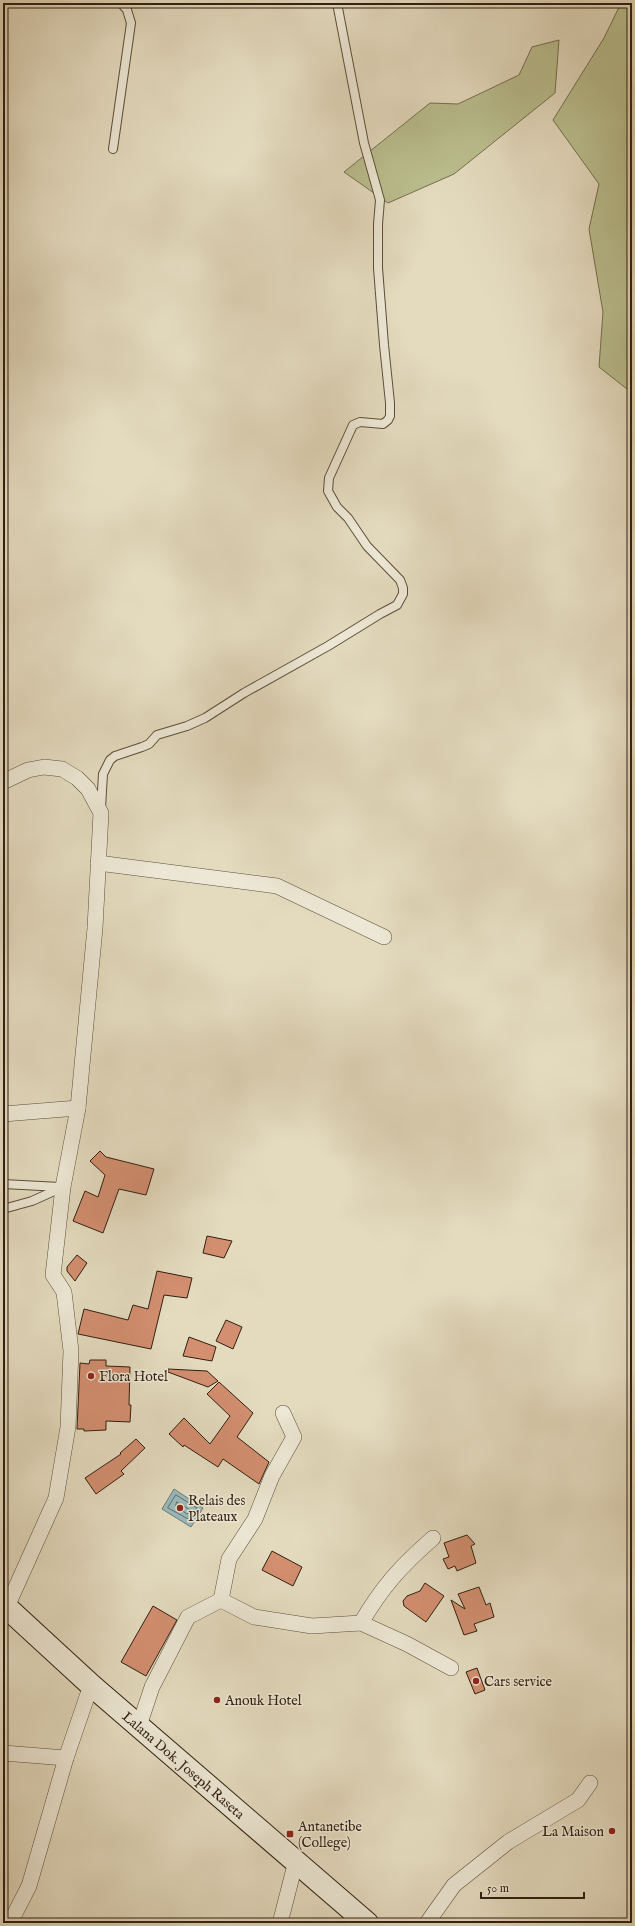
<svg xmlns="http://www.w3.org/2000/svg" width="635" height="1926" viewBox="0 0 635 1926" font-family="'IM FELL English',serif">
<rect width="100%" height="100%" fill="#e4dbbf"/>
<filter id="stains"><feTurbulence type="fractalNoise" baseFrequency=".005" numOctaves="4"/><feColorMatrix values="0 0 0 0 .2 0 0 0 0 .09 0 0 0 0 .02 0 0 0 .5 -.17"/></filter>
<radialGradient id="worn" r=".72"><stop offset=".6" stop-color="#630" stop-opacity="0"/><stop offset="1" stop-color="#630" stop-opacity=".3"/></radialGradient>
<g fill="#babe8e" stroke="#756e50">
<polygon points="621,3 632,3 632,393 599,367 603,312 589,229 599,184 553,120 604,38"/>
<polygon points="559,40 555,93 454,174 388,203 344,172 430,103 458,104 519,75 532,47"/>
</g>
<polygon fill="#98b9ba" stroke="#6e7b76" points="174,1489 203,1508 191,1527 162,1509"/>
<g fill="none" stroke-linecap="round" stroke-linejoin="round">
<g stroke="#646c66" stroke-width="1">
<polygon points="176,1495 197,1508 190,1520 168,1508"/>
<polygon points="177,1502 190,1510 189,1513 187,1514 176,1506"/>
</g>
</g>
<g fill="#d38f70" stroke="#301f11">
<polygon points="100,1151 106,1157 154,1169 146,1195 119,1189 103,1233 73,1221 85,1191 98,1197 105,1175 90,1161"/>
<polygon points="207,1236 232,1241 224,1258 203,1253"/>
<polygon points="77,1255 87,1263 75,1281 67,1271 67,1267"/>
<polygon points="157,1271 192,1278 187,1298 164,1295 151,1349 78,1334 84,1309 128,1320 133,1305 148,1309"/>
<polygon points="226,1320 242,1327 233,1349 216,1341"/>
<polygon points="189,1337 216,1347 212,1361 183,1356"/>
<polygon points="90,1360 106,1360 106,1366 130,1367 129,1405 131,1405 130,1422 106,1421 106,1430 84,1431 84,1429 77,1429 80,1363 89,1364"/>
<polygon points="168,1369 207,1371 218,1381 208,1387 168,1372"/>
<polygon points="219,1382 253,1413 237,1437 269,1462 259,1484 223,1459 218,1467 184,1445 183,1447 169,1434 184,1418 210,1444 230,1416 207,1394"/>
<polygon points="136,1439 145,1448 121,1471 124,1474 96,1494 85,1478 121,1454 120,1453"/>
<polygon points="467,1535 475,1544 471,1546 476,1563 457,1571 455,1566 448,1569 443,1559 449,1557 444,1543"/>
<polygon points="272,1551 302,1567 293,1586 262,1570"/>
<polygon points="425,1583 444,1596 426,1622 404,1606 403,1601 407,1596 420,1591"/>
<polygon points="479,1587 486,1605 490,1603 494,1617 474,1624 477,1631 464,1635 451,1600 465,1609 458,1594"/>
<polygon points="153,1606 177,1620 146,1676 121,1662"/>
<polygon points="477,1668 485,1690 475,1694 466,1672"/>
</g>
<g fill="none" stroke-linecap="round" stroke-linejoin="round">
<g stroke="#5d4e3c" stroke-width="10">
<g id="service">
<polyline points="113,149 131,23 127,10 121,3"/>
<polyline points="101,808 103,774 110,760 115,756 142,747 149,744 157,735 187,726 205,718 244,693 328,646 380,614 397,605 403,594 403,588 400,580 367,546 348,518 337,507 328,491 329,478 353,425 360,422 383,424 388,420 390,416 390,403 384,345 378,268 378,224 380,200 364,143 337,3"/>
<polyline points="3,1184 60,1187"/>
<polyline points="3,1209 32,1201 63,1187"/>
</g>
</g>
<g stroke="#5d4e3c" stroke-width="16">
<g id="minor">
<polyline points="3,782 28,770 44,767 62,769 77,778 88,789 101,813 95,928 78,1108 63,1187 53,1275 64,1292 71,1351 68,1427 56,1498 7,1607"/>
<polyline points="98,863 277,886 384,937"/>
<polyline points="3,1114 78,1108"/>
<polyline points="221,1600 229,1559 255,1519 272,1476 294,1437 283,1413"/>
<path d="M 361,1623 C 382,1587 401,1566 433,1538"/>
<polyline points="139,1726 152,1687 188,1617 221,1600 254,1617 312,1626 361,1623 407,1644 451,1668"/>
<polyline points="3,1753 66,1758"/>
<polyline points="10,1923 29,1886 66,1758 91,1685"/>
<polyline points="280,1923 296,1861"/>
<polyline points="427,1923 454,1885 508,1842 578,1800 590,1783"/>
</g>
</g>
<g stroke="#301f11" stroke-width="24">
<g id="secondary">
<path id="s1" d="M 3,1604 L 91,1685 L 367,1923"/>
</g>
</g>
<use href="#service" stroke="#ede8d5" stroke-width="8"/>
<use href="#minor" stroke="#ede8d5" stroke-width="15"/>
<use href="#secondary" stroke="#ede8d5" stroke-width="22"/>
</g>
<g fill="#8f2418" stroke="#ede8d5" stroke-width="1.5">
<circle cx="91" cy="1376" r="4"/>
<circle cx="180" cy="1508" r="4"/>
<circle cx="476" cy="1681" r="4"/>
<circle cx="217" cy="1700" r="4"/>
<circle cx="612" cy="1831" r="4"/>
<rect x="286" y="1830" width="8" height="8" rx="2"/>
</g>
<g text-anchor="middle" stroke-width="3" stroke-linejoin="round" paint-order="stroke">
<g font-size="14" fill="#301f11" stroke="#ede8d5" text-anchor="start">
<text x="99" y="1381">Flora Hotel</text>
<text x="188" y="1505">Relais des<tspan x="188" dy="16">Plateaux</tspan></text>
<text x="484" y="1686">Cars service</text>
<text x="225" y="1705">Anouk Hotel</text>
<text x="298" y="1831">Antanetibe<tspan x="298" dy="16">(College)</tspan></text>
<text x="604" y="1836" text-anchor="end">La Maison</text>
</g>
<g font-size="14" fill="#301f11" stroke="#ede8d5">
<text dy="5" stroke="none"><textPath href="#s1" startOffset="242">Lalana Dok. Joseph Raseta</textPath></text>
</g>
</g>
<rect width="635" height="1926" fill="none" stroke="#e4dbbf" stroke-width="16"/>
<rect x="4" y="4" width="627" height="1918" fill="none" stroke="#301f11" stroke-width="2"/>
<rect x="8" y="8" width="619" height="1910" fill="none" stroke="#301f11"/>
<path d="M481 1892v6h103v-6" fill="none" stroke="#301f11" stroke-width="2"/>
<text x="487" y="1892" font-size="12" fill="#301f11" stroke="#ede8d5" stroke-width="3" paint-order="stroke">50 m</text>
<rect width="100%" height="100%" filter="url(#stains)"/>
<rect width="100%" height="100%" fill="url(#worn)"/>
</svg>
